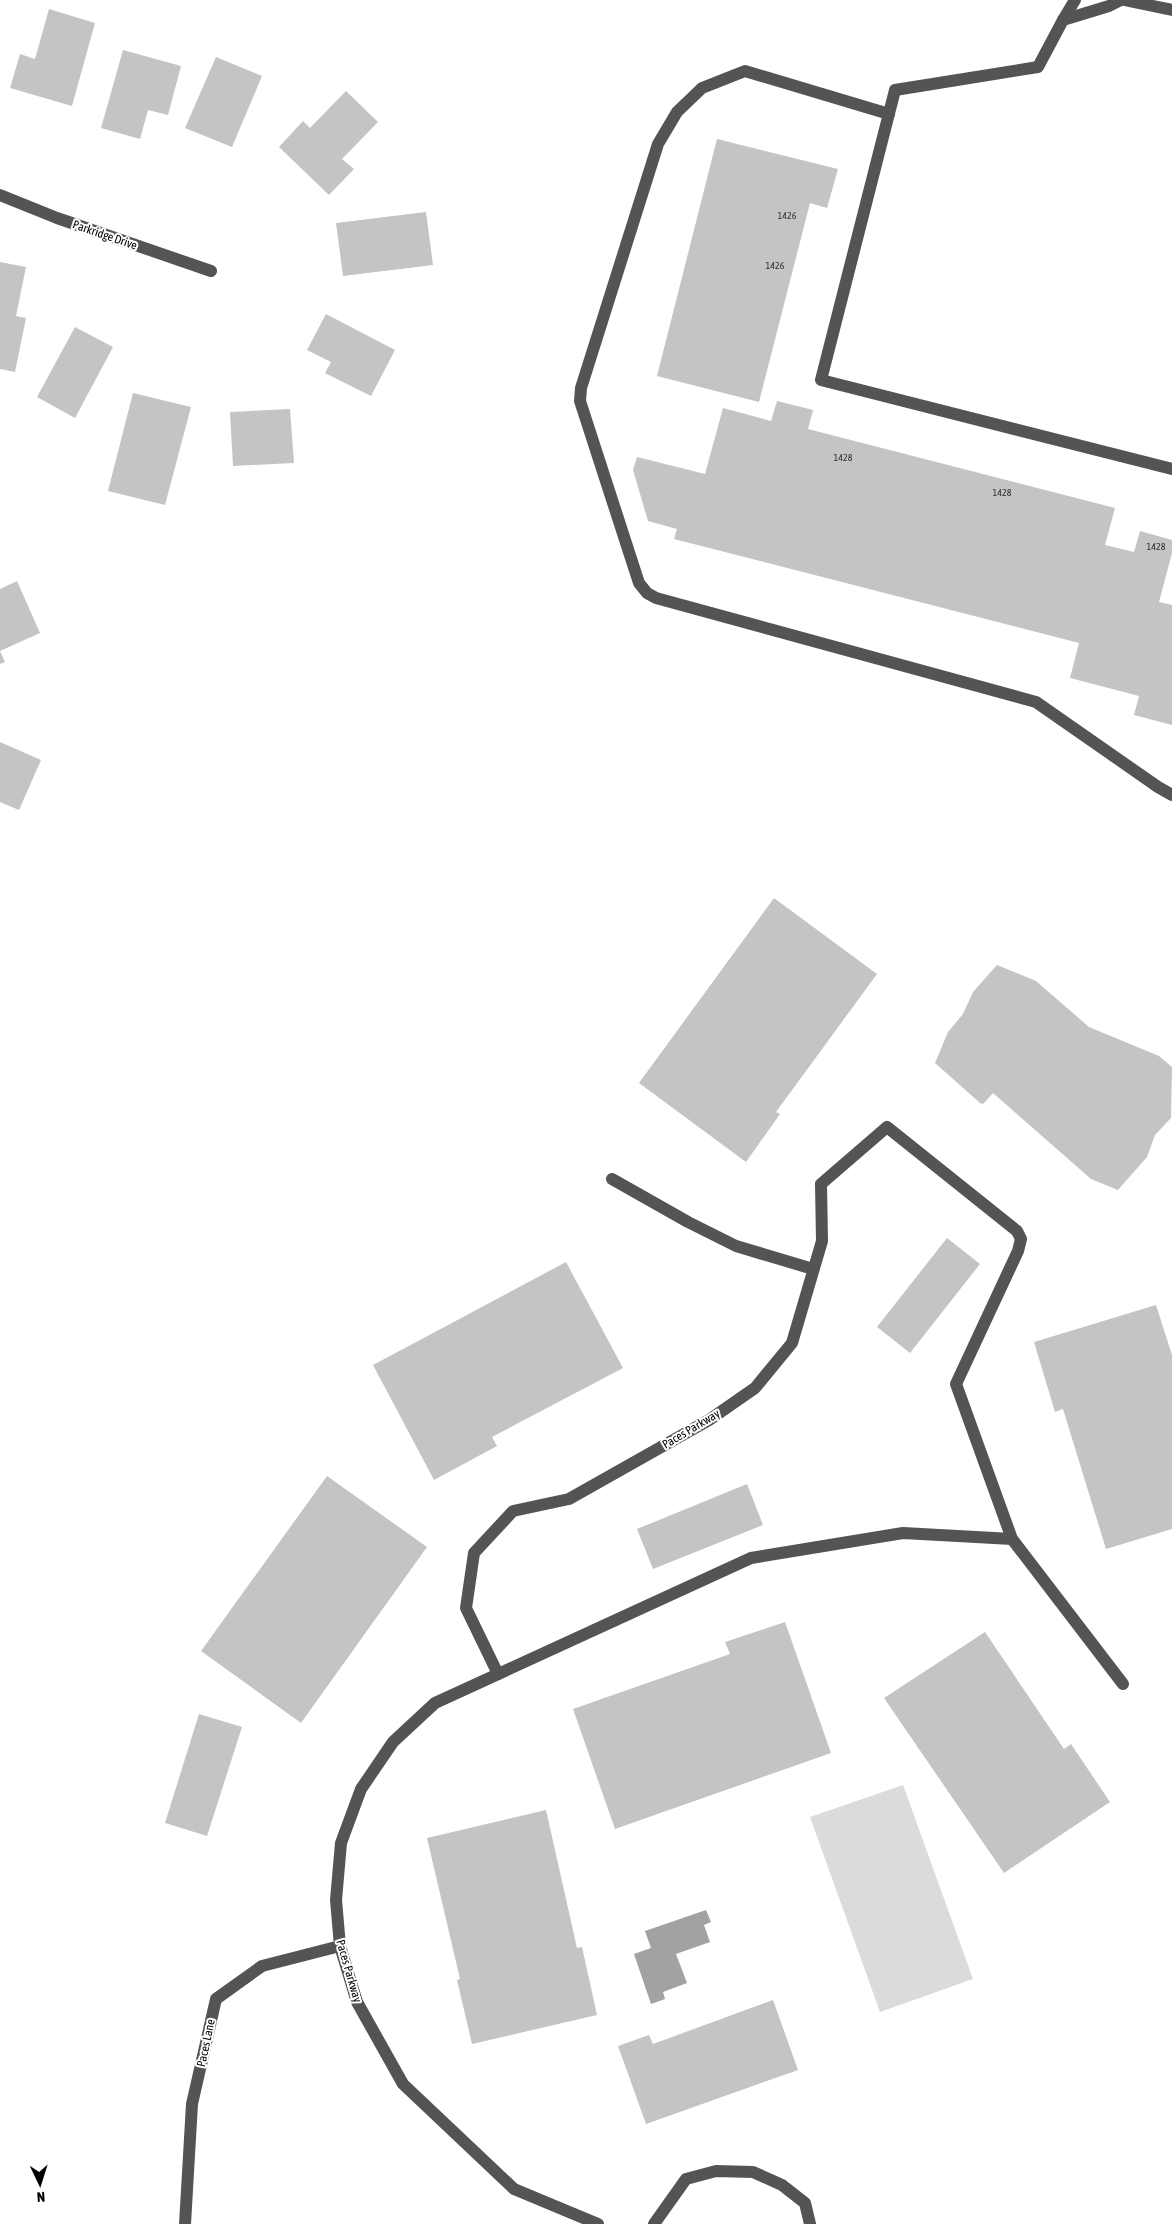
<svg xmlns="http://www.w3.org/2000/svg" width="1172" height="2224" viewBox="0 0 1172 2224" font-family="'Asap Condensed',sans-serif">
<rect width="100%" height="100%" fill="#fff"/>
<polygon fill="#dbdbdb" points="903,1785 973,1979 880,2012 810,1817"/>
<polygon fill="#a2a2a2" points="706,1910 711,1922 704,1925 710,1942 676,1954 687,1983 663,1992 665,1999 651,2004 634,1954 651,1948 645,1931"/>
<g fill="#c4c4c4">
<polygon points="49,9 95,23 72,106 10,88 20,54 35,59"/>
<polygon points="123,50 181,66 168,115 148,110 140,139 101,128"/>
<polygon points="216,57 262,76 232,147 185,128"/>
<polygon points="346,91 378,122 342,159 354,169 329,195 279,147 303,121 310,128"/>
<polygon points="717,139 838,169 827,208 810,203 759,402 657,376"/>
<polygon points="426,212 433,265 343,276 336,223"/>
<polygon points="0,262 26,267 16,316 26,318 15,372 0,369"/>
<polygon points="326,314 395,350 371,396 325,373 331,362 307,350"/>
<polygon points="75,327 113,347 75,418 37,397"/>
<polygon points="133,393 191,407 165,505 108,491"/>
<polygon points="777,401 813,410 808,429 1115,508 1105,545 1134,552 1140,531 1172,540 1172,553 1159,602 1172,605 1172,725 1134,715 1139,696 1070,678 1079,643 674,539 677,529 648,521 633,470 637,457 705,474 723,408 771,421"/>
<polygon points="290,409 294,463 233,466 230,412"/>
<polygon points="17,581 40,633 0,651 5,662 0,664 0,589"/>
<polygon points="0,742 41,760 19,810 0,802"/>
<polygon points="774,898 877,974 776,1112 780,1114 746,1162 639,1083"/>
<polygon points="997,965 1036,981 1089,1027 1159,1056 1172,1067 1171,1118 1155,1135 1147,1157 1118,1190 1091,1179 993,1093 983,1104 980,1103 935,1063 948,1032 963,1014 973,992"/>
<polygon points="947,1238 980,1264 910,1353 877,1327"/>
<polygon points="566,1262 623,1368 492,1437 497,1446 434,1480 373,1365"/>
<polygon points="1156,1305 1172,1355 1172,1529 1106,1549 1063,1409 1055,1412 1034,1342"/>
<polygon points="327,1476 427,1547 301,1723 201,1651"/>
<polygon points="747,1484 763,1525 653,1569 637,1529"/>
<polygon points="785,1622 831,1753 615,1829 573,1709 730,1654 725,1642"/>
<polygon points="985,1632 1064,1749 1071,1744 1110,1802 1004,1873 884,1698"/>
<polygon points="199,1714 242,1727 207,1836 165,1823"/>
<polygon points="546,1810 577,1948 582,1947 597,2015 472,2044 457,1980 460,1979 427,1838"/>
<polygon points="773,2000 798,2070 646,2124 618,2046 649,2035 653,2044"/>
</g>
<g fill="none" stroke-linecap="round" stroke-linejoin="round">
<g stroke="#545454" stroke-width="12">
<polyline points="1121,0 1109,6 1063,20 1038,67 895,90 821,380 1172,469"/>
<polyline points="1124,0 1172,10"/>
<polyline points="1063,20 1075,0"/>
<polyline points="889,114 745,71 702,88 677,112 658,144 581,388 580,401 639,583 647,593 656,598 1036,702 1158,787 1172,795"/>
<polyline points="0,195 57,218 211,271"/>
<polyline points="612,1179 688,1222 736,1246 813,1269"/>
<polyline points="498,1674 466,1608 474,1553 513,1511 569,1499 709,1420 755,1388 792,1343 822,1241 821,1184 887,1127 1017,1231 1021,1239 1018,1251 956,1384 1012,1539 1123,1684"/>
<polyline points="185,2224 192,2104 216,1999 262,1966 340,1946"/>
<polyline points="598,2224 514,2189 403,2084 357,2002 340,1946 336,1900 341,1843 361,1789 393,1742 435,1703 751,1558 903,1533 1012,1539"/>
<polyline points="654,2224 686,2179 716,2171 753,2172 782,2185 805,2203 810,2224"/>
</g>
</g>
<g text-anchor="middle" stroke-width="4" stroke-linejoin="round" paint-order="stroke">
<g font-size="10" fill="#313131">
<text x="787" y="219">1426</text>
<text x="775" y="269">1426</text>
<text x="843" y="461">1428</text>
<text x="1002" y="496">1428</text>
<text x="1156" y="550">1428</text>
</g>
<g font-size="12" fill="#000" stroke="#fff">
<text transform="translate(105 235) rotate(19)" y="4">Parkridge Drive</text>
<text transform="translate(691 1429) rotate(-31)" y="4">Paces Parkway</text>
<text transform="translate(349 1971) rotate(74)" y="4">Paces Parkway</text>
<text transform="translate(206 2043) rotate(-78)" y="4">Paces Lane</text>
</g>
</g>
<g transform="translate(40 2184) rotate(176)" stroke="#ffffff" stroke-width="4" paint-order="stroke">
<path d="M0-4L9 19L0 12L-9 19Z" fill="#000000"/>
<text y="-8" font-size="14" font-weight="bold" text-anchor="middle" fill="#000000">N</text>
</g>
</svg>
